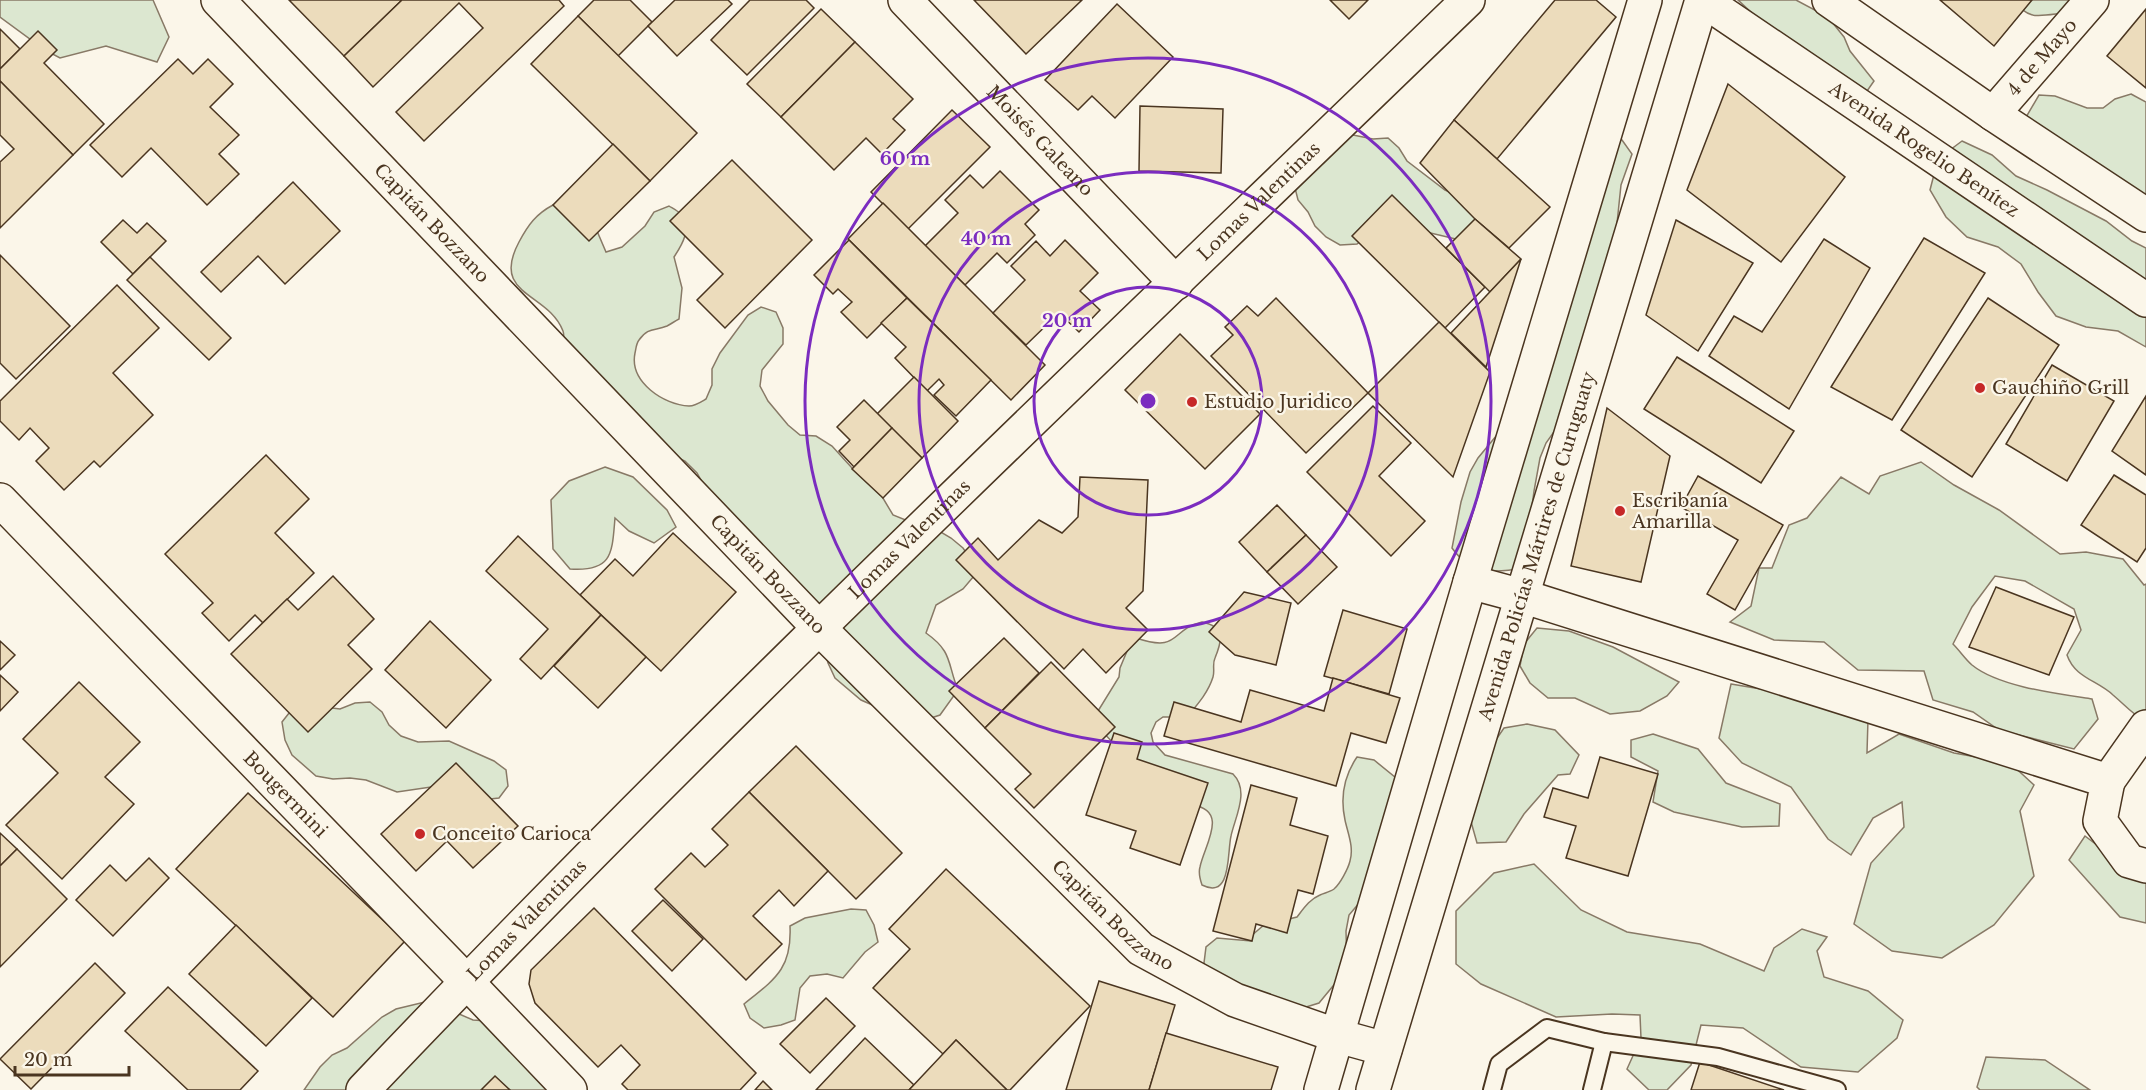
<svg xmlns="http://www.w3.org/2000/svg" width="2146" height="1090" viewBox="0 0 2146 1090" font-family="'Libre Baskerville',serif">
<rect width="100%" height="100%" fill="#fbf6e9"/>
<g fill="#dce7d0" stroke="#887966" stroke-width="1.5">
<polygon points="0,0 153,0 169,37 157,62 106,46 60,58 45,50 0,17"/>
<polygon points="1738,0 1796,0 1828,17 1844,37 1850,51 1874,81 1865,94 1768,28"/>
<path d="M 2013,0 L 2090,0 C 2073,13 2076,11 2056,14 C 2034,17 2028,18 2013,0 Z"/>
<polygon points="2131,94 2146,102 2146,203 2022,124 2039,95 2055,96 2087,108 2103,108 2115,99"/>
<polygon points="1343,133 1373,139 1388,138 1399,148 1407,161 1445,190 1459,196 1481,218 1478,233 1464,241 1418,230 1369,234 1357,244 1340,245 1326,237 1315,226 1308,212 1298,200 1294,184"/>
<path d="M 1605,138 L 1622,140 L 1632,154 L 1621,185 L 1616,233 L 1556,429 L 1546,443 L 1540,458 L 1534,491 L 1524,568 C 1495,573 1471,575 1452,548 L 1461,502 L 1470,472 L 1478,458 L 1511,418 Z"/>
<polygon points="1962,141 1992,155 2016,176 2047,190 2106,221 2132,241 2146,248 2146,347 2118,331 2086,327 2056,316 2038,292 2021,264 1998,247 1967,237 1946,217 1930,190 1938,159"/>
<path d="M 553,205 L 568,205 L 594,224 L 606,252 L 622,247 L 645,226 L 654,212 L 669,206 C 672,208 679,211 681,215 C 692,229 682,245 674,257 L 682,288 L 679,319 C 675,321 671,324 667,326 C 655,331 648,327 639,340 C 636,344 636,349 635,353 C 629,382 664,405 689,406 C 695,406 701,402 706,399 L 712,385 L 712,369 L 720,353 L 748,315 L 761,307 L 776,312 L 783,328 L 783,344 L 762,370 L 760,386 L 768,401 L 788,425 L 800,435 L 816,436 L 832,446 L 852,468 L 877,488 L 893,515 L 908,521 L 924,522 L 951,538 L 963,548 L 972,561 L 974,576 L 963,589 L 936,605 L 926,633 C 953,652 947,663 958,690 L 940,715 L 925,720 L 877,707 L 861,700 L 835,678 L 828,663 L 824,647 L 706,489 L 697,473 L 685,461 L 655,447 L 563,349 C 563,344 565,336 563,331 C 548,292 490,296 519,242 C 528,225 536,214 553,205 Z"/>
<path d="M 1921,462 L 1954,485 L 1999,510 L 2060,554 L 2086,552 L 2123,559 L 2144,585 L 2146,584 L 2146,722 C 2131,713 2126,706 2113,695 C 2097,680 2075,678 2067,655 L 2081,630 L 2074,609 L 2025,581 L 1995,576 L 1972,607 L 1953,644 C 1960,651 1965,659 1972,665 C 1999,687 2059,694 2092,699 L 2098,719 L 2074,749 L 1999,730 L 1973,712 L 1933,700 L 1924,671 L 1858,670 L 1824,642 L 1774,640 L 1730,622 L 1751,606 L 1759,568 L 1772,568 L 1789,525 L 1807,518 L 1841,477 L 1869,494 L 1880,476 Z"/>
<path d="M 605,467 L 633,477 L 667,510 L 676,527 L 654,543 L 629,531 L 615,518 C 612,553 613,572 570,569 L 553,549 L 551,500 L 569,481 Z"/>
<path d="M 1202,622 C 1226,627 1222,641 1215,658 C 1212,664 1215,671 1213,677 C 1208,693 1197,705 1187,717 L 1163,717 L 1156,722 L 1151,733 L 1153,742 L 1165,755 L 1233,774 C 1250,791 1235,817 1231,836 C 1227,853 1232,900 1202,885 C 1200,879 1198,873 1200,867 C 1204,846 1230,810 1192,805 L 1116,746 L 1098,727 L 1098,711 L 1119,677 L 1120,668 L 1130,644 L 1136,638 C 1181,653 1169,630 1202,622 Z"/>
<polygon points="1537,628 1569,631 1613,647 1679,682 1667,696 1640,711 1610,714 1575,698 1548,698 1530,683 1520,666 1524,644"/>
<polygon points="1731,684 1773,691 1868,719 1867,753 1899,734 1954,753 2010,763 2034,785 2020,811 2034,876 1994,925 1942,958 1892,951 1854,924 1871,863 1904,827 1902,802 1873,818 1851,855 1828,839 1791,787 1742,763 1719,738"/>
<polygon points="370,702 382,712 389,725 401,736 418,742 449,741 494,761 506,770 508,786 499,798 481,800 431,787 397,792 366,780 350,778 333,779 316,776 292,755 285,740 282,722 293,708 324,707 340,709 355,703"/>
<polygon points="1527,724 1555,730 1579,755 1570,774 1558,775 1524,814 1506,842 1477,843 1468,811 1493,744 1504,728"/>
<polygon points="1653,734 1698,749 1726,783 1780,804 1779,826 1742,827 1674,812 1653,802 1658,771 1631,757 1631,740"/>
<path d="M 1357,757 L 1374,760 L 1401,782 L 1360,902 L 1349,915 L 1346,931 L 1347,969 L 1319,1003 L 1303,1008 L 1206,978 L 1204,963 L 1206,947 L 1217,938 L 1251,941 L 1251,936 L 1264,925 L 1297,917 C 1304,908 1310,899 1320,895 C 1324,893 1330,892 1334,889 C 1340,884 1348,869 1350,861 C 1354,847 1348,834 1345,820 C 1340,797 1344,776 1357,757 Z"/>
<polygon points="2085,836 2118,861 2146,870 2146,923 2120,917 2069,860"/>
<polygon points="1534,864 1581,910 1627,932 1700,944 1764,971 1774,948 1802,929 1827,937 1817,951 1824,977 1868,991 1903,1020 1897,1038 1858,1072 1801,1067 1743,1028 1701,1025 1691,1065 1667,1090 1649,1090 1627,1069 1641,1038 1640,1015 1612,1014 1556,1017 1481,984 1456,964 1456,911 1494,873"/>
<path d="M 851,909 L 866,910 L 874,925 L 878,942 L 865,952 L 843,978 L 827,974 L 810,976 L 800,988 L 795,1020 L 781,1025 L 764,1028 L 750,1018 L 744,1004 C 775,979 792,969 790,926 L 805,918 Z"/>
<polygon points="429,1001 473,1020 488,1021 558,1090 304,1090 320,1067 332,1055 347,1048 382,1017 396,1009"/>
<polygon points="1986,1057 2045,1060 2090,1090 1980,1090 1977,1087"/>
</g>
<g fill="#ecdcbc" stroke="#4a3520" stroke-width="1.5">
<polygon points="289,0 402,0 344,56"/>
<polygon points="402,0 559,0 564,6 424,141 396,112 483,28 459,3 373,87 344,56"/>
<polygon points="594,0 630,0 652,22 618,56 578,16"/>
<polygon points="675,0 728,0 732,4 677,56 648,26"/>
<polygon points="750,0 806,0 814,8 747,75 711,40"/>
<polygon points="974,0 1082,0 1026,54"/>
<polygon points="1330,0 1368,0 1349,19"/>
<polygon points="1555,0 1596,0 1616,17 1497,159 1454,120"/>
<polygon points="1940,0 2032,0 1994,46"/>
<polygon points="1117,4 1173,57 1115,118 1092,96 1078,110 1045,80"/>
<polygon points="821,9 855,42 781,117 747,84"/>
<polygon points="2146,9 2146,88 2107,56"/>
<polygon points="578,16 697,133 650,181 531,64"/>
<polygon points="0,29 20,49 0,69"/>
<polygon points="38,31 57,50 44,63 104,124 73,155 0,81 0,69"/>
<polygon points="855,42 913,99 893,119 905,130 882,154 866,138 834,170 781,117"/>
<polygon points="178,59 193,74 208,59 233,84 210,107 239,135 219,154 239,174 207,205 151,148 122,177 90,145"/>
<polygon points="0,81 73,155 0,228 0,162 14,149 0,135"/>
<polygon points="1728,84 1845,177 1781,262 1687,190"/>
<polygon points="1140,106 1223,109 1221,173 1139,171"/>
<polygon points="952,110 990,147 908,229 871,192"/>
<polygon points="1454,120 1550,207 1509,248 1475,219 1420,163"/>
<polygon points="613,144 650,181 589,241 553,205"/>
<polygon points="732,160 812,240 725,328 697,300 723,274 670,221"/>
<polygon points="1000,171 1039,210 1025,224 1035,235 1007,263 997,253 965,285 925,246 958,213 945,200 970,175 983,188"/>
<polygon points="293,182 340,231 285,284 258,256 221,292 201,272"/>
<polygon points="1392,195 1485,287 1445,328 1352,236"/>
<polygon points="883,203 1045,365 1011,400 849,240 848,239"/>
<polygon points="1475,219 1521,259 1490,292 1446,248"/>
<polygon points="123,220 137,233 147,223 166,241 133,274 101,242"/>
<polygon points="1676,220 1753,263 1698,351 1646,315"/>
<polygon points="1924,238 1985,273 1892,420 1831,387"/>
<polygon points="1824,239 1870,268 1789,409 1709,356 1734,316 1762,332"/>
<polygon points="849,240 907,298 867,338 841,312 852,302 838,289 833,294 814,275"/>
<polygon points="1065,240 1098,273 1080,291 1100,310 1079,332 1059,313 1026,345 993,313 1025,280 1011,266 1036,241 1050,256"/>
<polygon points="0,255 70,326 16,379 0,363"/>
<polygon points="150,257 231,338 209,360 127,280"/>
<polygon points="1521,259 1486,367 1451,333"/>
<polygon points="117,285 159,328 113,373 153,415 100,467 94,461 64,490 36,461 49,448 30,428 19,440 0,421 0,401"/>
<polygon points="907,298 991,380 956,416 934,395 944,385 939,379 927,391 895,358 906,347 881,323"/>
<polygon points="1276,298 1368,393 1306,453 1211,356 1233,335 1225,327 1247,306 1258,316"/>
<polygon points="1988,298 2059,345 1972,477 1901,430"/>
<polygon points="1439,322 1490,372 1453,477 1368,393"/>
<polygon points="1180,334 1260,414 1205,469 1125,390"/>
<polygon points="1677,357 1794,431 1761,483 1644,409"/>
<polygon points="2052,365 2114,401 2067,481 2006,444"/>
<polygon points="914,377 958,421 922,458 877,414"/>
<polygon points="2146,396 2146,475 2112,451"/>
<polygon points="864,400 892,428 854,467 839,451 850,440 837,427"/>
<polygon points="1373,406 1411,443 1379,476 1425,521 1391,556 1307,472"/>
<polygon points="1607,408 1670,456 1641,582 1571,566"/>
<polygon points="892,428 922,458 883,498 852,469"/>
<polygon points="266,455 309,499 275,533 314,573 263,623 255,615 229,641 202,613 213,603 165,554"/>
<polygon points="2114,475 2146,495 2146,548 2137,562 2081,525"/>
<polygon points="1698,476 1783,525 1735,610 1707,594 1738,540 1681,507"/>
<polygon points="1080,477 1148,480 1143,591 1126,608 1148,630 1106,673 1083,649 1064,669 956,560 978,538 998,560 1039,520 1062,533 1078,517"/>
<polygon points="1277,505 1306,535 1267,572 1239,542"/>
<polygon points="673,533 736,592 661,671 580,595 615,559 633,576"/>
<polygon points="1306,535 1337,567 1298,604 1267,572"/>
<polygon points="518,536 601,615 541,679 520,659 548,629 486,571"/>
<polygon points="333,576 374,619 348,645 372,669 308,732 231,654 287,599 298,610"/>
<polygon points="1996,587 2074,617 2049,675 1969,647"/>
<polygon points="1244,592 1291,603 1276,665 1235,655 1209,632"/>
<polygon points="1343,610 1407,629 1389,694 1324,676"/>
<polygon points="601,615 646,657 598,708 554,666"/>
<polygon points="430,621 491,680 446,728 385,670"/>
<polygon points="1004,638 1039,673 985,728 949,691"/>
<polygon points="0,641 15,655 0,670"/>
<polygon points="1051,662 1115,727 1034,808 1015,789 1031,774 985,728"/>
<polygon points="0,675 18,692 0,711"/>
<polygon points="1333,678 1400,698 1386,743 1351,733 1336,786 1164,736 1174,702 1241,722 1250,690 1324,711"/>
<polygon points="79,682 140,742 105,777 134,804 62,879 6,825 58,773 23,739"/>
<polygon points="1114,733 1142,742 1137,759 1208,783 1180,865 1130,848 1136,831 1086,815"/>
<polygon points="796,746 902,853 856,899 749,792"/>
<polygon points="1600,757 1658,774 1628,876 1566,858 1576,826 1544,817 1553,788 1588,798"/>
<polygon points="456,763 518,826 473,868 447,841 416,871 381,834"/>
<polygon points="1251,785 1297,798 1290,825 1328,836 1313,894 1298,890 1287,933 1256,924 1252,941 1213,931"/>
<polygon points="749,792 828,871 794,906 779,890 753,916 782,944 746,980 655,889 691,853 705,867 728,845 712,829"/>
<polygon points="248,793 405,941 333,1017 176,869"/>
<polygon points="0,833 17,849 0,866"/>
<polygon points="17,849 67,899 0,967 0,866"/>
<polygon points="149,858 169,878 113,936 76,900 110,865 126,881"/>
<polygon points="946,869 1090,1006 1010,1090 1007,1090 956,1040 943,1054 873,988 910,949 889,929"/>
<polygon points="663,900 703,939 672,971 632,931"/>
<polygon points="594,908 756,1073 740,1090 628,1090 622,1084 640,1065 621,1045 598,1067 535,1003 529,984 531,970"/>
<polygon points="236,925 312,998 266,1046 189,974"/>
<polygon points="95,963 125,993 31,1089 0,1059"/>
<polygon points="1099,981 1175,1005 1149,1090 1066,1090"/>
<polygon points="168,987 258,1071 240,1090 188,1090 125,1031"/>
<polygon points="826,998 855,1026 810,1073 780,1044"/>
<polygon points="1166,1033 1278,1067 1271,1090 1149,1090"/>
<polygon points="865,1038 914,1085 909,1090 816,1090"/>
<polygon points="956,1040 1007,1090 909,1090"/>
<polygon points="1700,1062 1784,1090 1691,1090"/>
<polygon points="495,1076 510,1090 481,1090"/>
<polygon points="763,1081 772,1090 755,1090"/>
</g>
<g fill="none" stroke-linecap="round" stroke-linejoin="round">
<g stroke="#4a3520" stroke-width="20">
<g id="lane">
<polyline points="1492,1090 1499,1064 1547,1028 1604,1042 1718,1057 1837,1090"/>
<polyline points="1592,1090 1604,1042"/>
</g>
</g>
<g stroke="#4a3520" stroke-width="36">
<g id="street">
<path id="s1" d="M 218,0 L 819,628 L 1141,949 L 1235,1000 L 1338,1036 L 1385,1049"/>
<path id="s2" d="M 905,0 L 1176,283"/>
<path id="s3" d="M 1993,114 L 2092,0"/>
<path id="s4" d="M 0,500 L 466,981 L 570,1090"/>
<polyline points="1470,582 1522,596 2108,781 2100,821 2129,861 2146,866"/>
<polyline points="2108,781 2146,727"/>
<path id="s5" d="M 363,1090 C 719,715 1096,360 1468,0"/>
<polyline points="1321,1090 1470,582 1645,0"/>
<path id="s6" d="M 1373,1090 L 1702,0"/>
</g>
</g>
<g stroke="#4a3520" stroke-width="36">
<g id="secondary">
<path id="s7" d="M 1703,0 L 2146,300"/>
<polyline points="1829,0 1993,114 2146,215"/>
</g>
</g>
<use href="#lane" stroke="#fbf6e9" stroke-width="16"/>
<use href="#street" stroke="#fbf6e9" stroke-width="33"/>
<use href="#secondary" stroke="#fbf6e9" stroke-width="33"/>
</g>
<g fill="none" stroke="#7b2cbf" stroke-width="3">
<circle cx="1148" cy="401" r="114"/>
<circle cx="1148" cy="401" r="229"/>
<circle cx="1148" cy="401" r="343"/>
</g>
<g fill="#c62828" stroke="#fbf6e9" stroke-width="2">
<circle cx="1980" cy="388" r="6"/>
<circle cx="1192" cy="402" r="6"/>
<circle cx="1620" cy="511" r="6"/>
<circle cx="420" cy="834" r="6"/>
</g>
<g text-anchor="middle" stroke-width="4.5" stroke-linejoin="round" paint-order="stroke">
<g font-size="18" fill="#4a3520" stroke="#fbf6e9">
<text dy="6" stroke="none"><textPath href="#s3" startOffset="75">4 de Mayo</textPath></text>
<text dy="6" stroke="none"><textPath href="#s2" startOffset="195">Moisés Galeano</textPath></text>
<text dy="6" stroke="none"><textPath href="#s7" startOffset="267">Avenida Rogelio Benítez</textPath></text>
<text dy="6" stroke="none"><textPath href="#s5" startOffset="1262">Lomas Valentinas</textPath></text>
<text dy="6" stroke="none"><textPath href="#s1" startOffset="309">Capitán Bozzano</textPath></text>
<text dy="6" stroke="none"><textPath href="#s5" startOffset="776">Lomas Valentinas</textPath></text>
<text dy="6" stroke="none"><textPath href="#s6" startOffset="568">Avenida Policías Mártires de Curuguaty</textPath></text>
<text dy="6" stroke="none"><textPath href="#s1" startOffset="795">Capitán Bozzano</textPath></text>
<text dy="6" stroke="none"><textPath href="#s4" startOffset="410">Bougermini</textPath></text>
<text dy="6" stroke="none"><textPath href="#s1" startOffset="1281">Capitán Bozzano</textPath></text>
<text dy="6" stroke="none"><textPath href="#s5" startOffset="236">Lomas Valentinas</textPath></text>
</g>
<g font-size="18" fill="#4a3520" stroke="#fbf6e9" text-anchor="start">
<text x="1992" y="394">Gauchiño Grill</text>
<text x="1204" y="408">Estudio Juridico</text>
<text x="1632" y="507">Escribanía<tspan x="1632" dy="21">Amarilla</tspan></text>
<text x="432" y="840">Conceito Carioca</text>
</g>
</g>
<circle cx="1148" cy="401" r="9" fill="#7b2cbf" stroke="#fbf6e9" stroke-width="3"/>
<g font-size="18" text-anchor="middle" font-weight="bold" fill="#7b2cbf" stroke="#fbf6e9" stroke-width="4.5" stroke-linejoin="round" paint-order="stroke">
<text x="905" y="165">60 m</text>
<text x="986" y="245">40 m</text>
<text x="1067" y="327">20 m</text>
</g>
<path d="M15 1066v9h114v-9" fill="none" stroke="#4a3520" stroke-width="3"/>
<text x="24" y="1066" font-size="18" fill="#4a3520" stroke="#fbf6e9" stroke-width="4.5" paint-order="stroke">20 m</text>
</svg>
